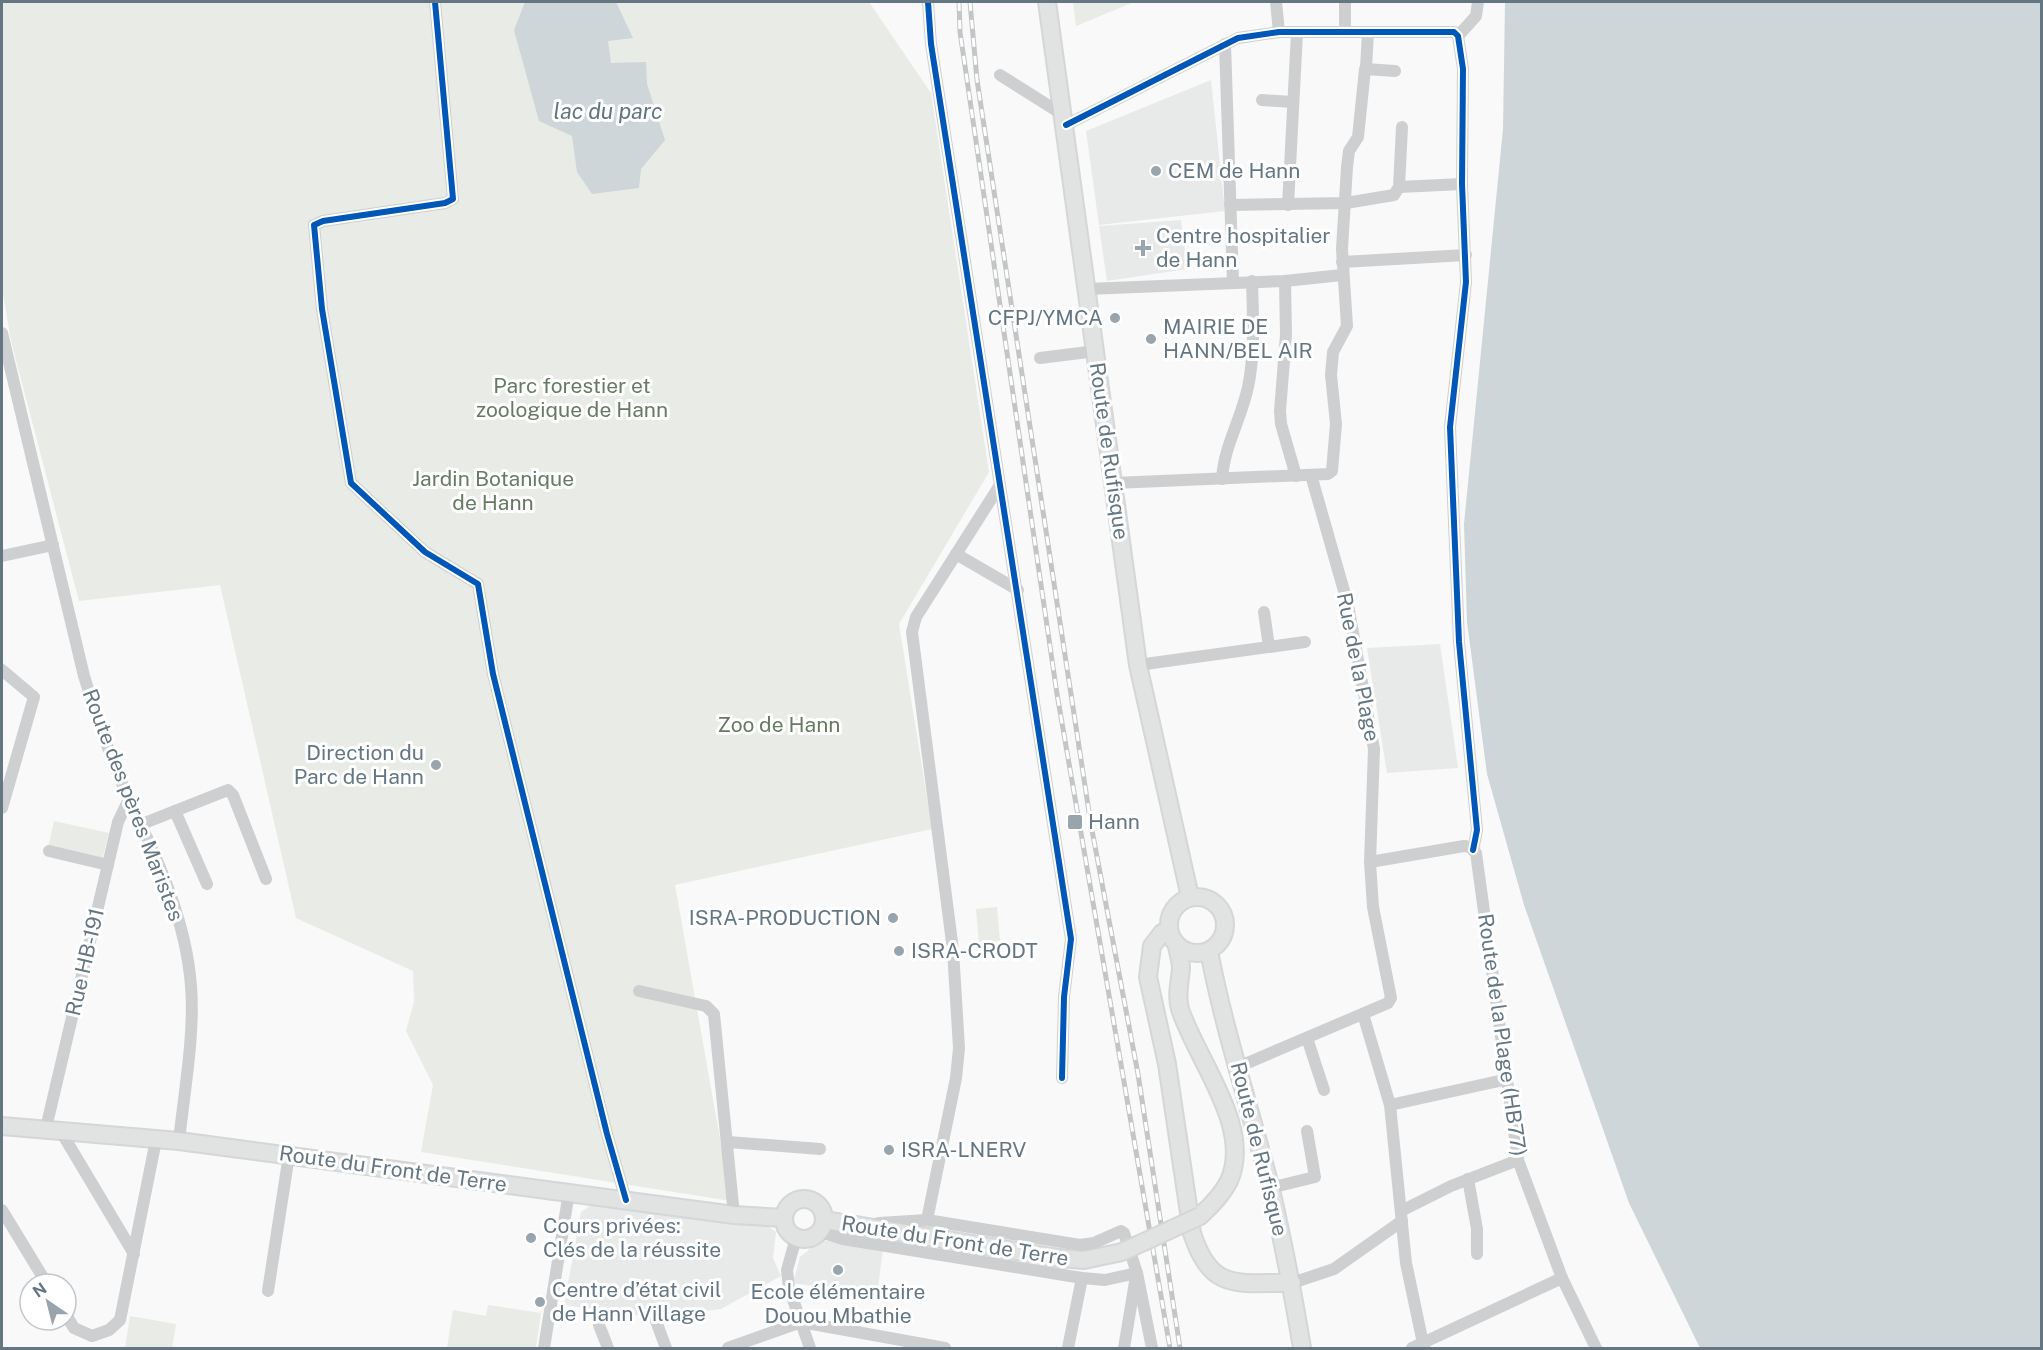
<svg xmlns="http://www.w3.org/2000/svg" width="2043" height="1350" viewBox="0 0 2043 1350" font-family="'Public Sans',sans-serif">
<rect width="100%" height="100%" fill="#f9f9f9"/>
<g fill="#e8e9e9">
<polygon points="1211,80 1225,211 1099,225 1086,131"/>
<polygon points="1181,220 1187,269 1107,281 1099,226"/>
<polygon points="1440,644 1458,768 1387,773 1367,648"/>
<polygon points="593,1204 769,1227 776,1232 773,1258 781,1276 721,1309 656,1318 564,1305 581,1212"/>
<polygon points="821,1240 883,1249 877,1295 793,1283 800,1257"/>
</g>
<g fill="#e8ebe6">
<polygon points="2,2 869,2 931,93 989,472 899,624 932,829 675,885 731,1201 421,1152 433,1085 406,1031 414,1002 413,971 296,918 220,585 79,601 11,341 2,288"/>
<polygon points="1073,2 1134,2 1076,26"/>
<polygon points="54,821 109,833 102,860 48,848"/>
<polygon points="997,907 1000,941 979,943 976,909"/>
<polygon points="488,1305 541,1313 536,1348 447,1348 453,1310 486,1316"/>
<polygon points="130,1316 176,1324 172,1348 125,1348"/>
</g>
<g fill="#ced6d9">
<polygon points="525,2 616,2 633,38 608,41 611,63 646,62 647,84 665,140 641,169 639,188 592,194 577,172 572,136 539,121 514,30"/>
<polygon points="1505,2 2041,2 2041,1348 1700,1348 1629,1203 1524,905 1487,774 1467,622 1464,524 1503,129"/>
</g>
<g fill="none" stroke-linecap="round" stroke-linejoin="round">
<g stroke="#d5d6d7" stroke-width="20">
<g id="major">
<polyline points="1047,2 1138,665 1190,897"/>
<circle cx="1197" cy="925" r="28"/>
<path d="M 1169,930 L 1162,933 L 1152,946 L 1148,977 L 1167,1064 L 1192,1233 C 1211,1293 1238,1282 1292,1283"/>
<path d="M 1177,946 C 1178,953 1181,961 1181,968 C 1180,982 1176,995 1180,1009 C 1197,1061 1253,1127 1229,1181 C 1222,1195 1211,1206 1200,1216"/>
<path d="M 1209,951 C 1224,1030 1250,1108 1270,1186 C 1283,1240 1293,1294 1302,1348"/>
<polyline points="2,1126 179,1141 734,1215 784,1218"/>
<circle cx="804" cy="1219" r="20"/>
<polyline points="825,1220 1059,1258 1084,1260 1122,1252"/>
</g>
</g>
<g stroke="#cecfd0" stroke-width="12">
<polyline points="435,2 453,199 445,203 323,221 314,225 322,309 351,483 425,552 478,584 493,674 607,1134 626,1200"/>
<polyline points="928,2 931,44 1071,939 1064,997 1062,1078"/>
<polyline points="1276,2 1279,32"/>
<polyline points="1345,2 1345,31"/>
<polyline points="1458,36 1476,16 1478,2"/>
<polyline points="1225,44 1233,282"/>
<polyline points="1366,68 1368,32"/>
<polyline points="1000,75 1065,116"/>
<polyline points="1262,100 1292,102"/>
<polyline points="1066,125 1238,38 1279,32 1454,32 1458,36 1463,69 1462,184 1466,282 1450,427 1459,642 1477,830 1473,850"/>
<polyline points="1399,187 1462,184"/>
<polyline points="1230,205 1346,203 1394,195 1399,187 1402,127"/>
<polyline points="1288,205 1297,33"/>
<polyline points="1342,262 1466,255"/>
<polyline points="1285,281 1286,335 1280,411 1281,424 1296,476"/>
<polyline points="1087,289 1285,281 1342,275"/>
<path d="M 2,333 L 84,676 C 97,718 111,761 130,801 C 158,860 186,920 191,986 C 195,1033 184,1093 179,1141"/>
<polyline points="1040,358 1096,351"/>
<path d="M 1222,479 C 1224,446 1241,420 1248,387 C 1255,355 1253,314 1252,281"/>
<polyline points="1114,483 1328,474 1332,471 1336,424 1331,375 1333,352 1347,326 1342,249 1347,167 1349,151 1358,137 1365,69 1395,71"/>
<polyline points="956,554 1018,590"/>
<polyline points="2,556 53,545"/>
<polyline points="1264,612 1269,647"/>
<polyline points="1138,665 1305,642"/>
<polyline points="2,670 34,697 2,808"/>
<polyline points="175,811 207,884"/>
<polyline points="142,824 228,790 233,795 266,879"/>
<polyline points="49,851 108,865"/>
<polyline points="1370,862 1464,846 1470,847 1476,853 1518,1160 1562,1278 1596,1348"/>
<polyline points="639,991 706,1006 714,1014 734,1215"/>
<polyline points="1363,1014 1390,1105 1406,1263 1424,1348"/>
<polyline points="1307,1038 1324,1090"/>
<polyline points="1238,1067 1388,1003 1391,998 1373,907 1370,862 1374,749 1348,605 1311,475"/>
<polyline points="1390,1105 1508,1079"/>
<polyline points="46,1128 118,822 129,799"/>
<polyline points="60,1130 134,1254"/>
<polyline points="728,1142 820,1149"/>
<polyline points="1468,1179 1477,1229 1477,1254"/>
<polyline points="1270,1188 1315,1177 1307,1131"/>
<polyline points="2,1210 47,1284"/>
<polyline points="1401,1211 1451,1186 1518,1160"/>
<polyline points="927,1220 956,1078 959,1048 953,950 912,632 916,617 1000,485"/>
<polyline points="876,1230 879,1223 927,1220 1080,1245 1094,1243 1121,1231 1124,1233 1137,1273 1152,1348"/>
<polyline points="820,1232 843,1239 1082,1278 1105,1280 1137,1273"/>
<polyline points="796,1238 787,1270 789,1288 810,1348"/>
<polyline points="1292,1283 1334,1269 1402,1221"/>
<polyline points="268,1291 289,1155"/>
<polyline points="66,1315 74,1328 92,1336 109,1330 120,1320 156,1140"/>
<polyline points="656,1321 666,1348"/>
<polyline points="599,1325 608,1348"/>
<polyline points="544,1348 569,1192"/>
<polyline points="728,1348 801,1322 945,1348"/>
<polyline points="1068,1348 1082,1278"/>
<polyline points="1124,1348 1135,1282"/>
<polyline points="1412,1348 1562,1278"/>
</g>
<use href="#major" stroke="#e1e2e2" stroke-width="16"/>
<g stroke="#c3c5c6" stroke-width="5">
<g id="rail">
<polyline points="959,2 960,32 1057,694 1170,1348"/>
<polyline points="970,2 977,80 1091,825 1138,1074 1180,1348"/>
</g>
</g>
<use href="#rail" stroke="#fff" stroke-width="3" stroke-dasharray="9" stroke-linecap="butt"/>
<g stroke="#d5d6d7" stroke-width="20" stroke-linecap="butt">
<polyline id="major-bridge" points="1122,1252 1200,1216"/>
</g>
<use href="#major-bridge" stroke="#e1e2e2" stroke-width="16"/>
<g stroke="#fff" stroke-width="10">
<g id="cycleway">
<polyline points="435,2 453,199 445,203 323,221 314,225 322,309 351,483 425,552 478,584 493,674 607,1134 626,1200"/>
<polyline points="928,2 931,44 1071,939 1064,997 1062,1078"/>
<polyline points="1066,125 1238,38 1279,32 1454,32 1458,36 1463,69 1462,184 1466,282 1450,427 1459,642 1477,830 1473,850"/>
</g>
</g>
<use href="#cycleway" stroke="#0057b8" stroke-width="6"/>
</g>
<g fill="#99a4ac" stroke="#fff" stroke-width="2">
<circle cx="1156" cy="171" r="6"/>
<path d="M1140 239h6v6h6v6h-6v6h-6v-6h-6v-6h6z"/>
<circle cx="1115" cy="318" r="6"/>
<circle cx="1151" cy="339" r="6"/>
<circle cx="436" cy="765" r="6"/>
<rect x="1067" y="814" width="16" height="16" rx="3"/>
<circle cx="893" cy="918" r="6"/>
<circle cx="899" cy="951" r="6"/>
<circle cx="889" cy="1150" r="6"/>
<circle cx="531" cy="1238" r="6"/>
<circle cx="838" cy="1270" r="6"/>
<circle cx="540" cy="1302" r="6"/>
</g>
<g text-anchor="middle" stroke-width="6" stroke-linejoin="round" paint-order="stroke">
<g font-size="21" fill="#657683" stroke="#fff" text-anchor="start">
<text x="1168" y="178">CEM de Hann</text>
<text x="1156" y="243">Centre hospitalier<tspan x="1156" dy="24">de Hann</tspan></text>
<text x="1103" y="325" text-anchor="end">CFPJ/YMCA</text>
<text x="1163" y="334">MAIRIE DE<tspan x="1163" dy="24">HANN/BEL AIR</tspan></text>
<text x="424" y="760" text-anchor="end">Direction du<tspan x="424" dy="24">Parc de Hann</tspan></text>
<text x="1088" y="829">Hann</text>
<text x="881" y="925" text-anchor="end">ISRA-PRODUCTION</text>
<text x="911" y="958">ISRA-CRODT</text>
<text x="901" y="1157">ISRA-LNERV</text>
<text x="543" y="1233">Cours privées:<tspan x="543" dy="24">Clés de la réussite</tspan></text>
<text x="552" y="1297">Centre d’état civil<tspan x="552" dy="24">de Hann Village</tspan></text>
<text x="838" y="1299" text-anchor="middle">Ecole élémentaire<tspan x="838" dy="24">Douou Mbathie</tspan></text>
</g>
<g font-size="21" fill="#687a64" stroke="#fff">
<text x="572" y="393">Parc forestier et<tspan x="572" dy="24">zoologique de Hann</tspan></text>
<text x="493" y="486">Jardin Botanique<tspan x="493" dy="24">de Hann</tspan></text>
<text x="779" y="732">Zoo de Hann</text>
</g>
<g font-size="21" fill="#657683" stroke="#fff">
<text transform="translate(1109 451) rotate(82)" y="7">Route de Rufisque</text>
<text transform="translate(1358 667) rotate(79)" y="7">Rue de la Plage</text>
<text transform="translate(133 805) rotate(69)" y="7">Route des pères Maristes</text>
<text transform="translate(85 962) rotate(-77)" y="7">Rue HB-191</text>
<text transform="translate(1502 1035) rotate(82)" y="7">Route de la Plage (HB77)</text>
<text transform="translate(1259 1149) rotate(76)" y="7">Route de Rufisque</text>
<text transform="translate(393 1169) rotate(8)" y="7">Route du Front de Terre</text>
<text transform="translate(955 1241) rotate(9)" y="7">Route du Front de Terre</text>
</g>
<g font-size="22" font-style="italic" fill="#60757c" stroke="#fff">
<text x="608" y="119">lac du parc</text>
</g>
</g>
<rect width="2043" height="1350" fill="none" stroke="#657683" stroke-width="6"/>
<g transform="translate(48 1302) rotate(325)"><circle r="28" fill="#ffffff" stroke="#c1c8cd" stroke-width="1.5"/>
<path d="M0-4.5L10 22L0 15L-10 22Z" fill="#99a4ac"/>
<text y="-9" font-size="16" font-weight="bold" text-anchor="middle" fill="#657683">N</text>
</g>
</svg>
